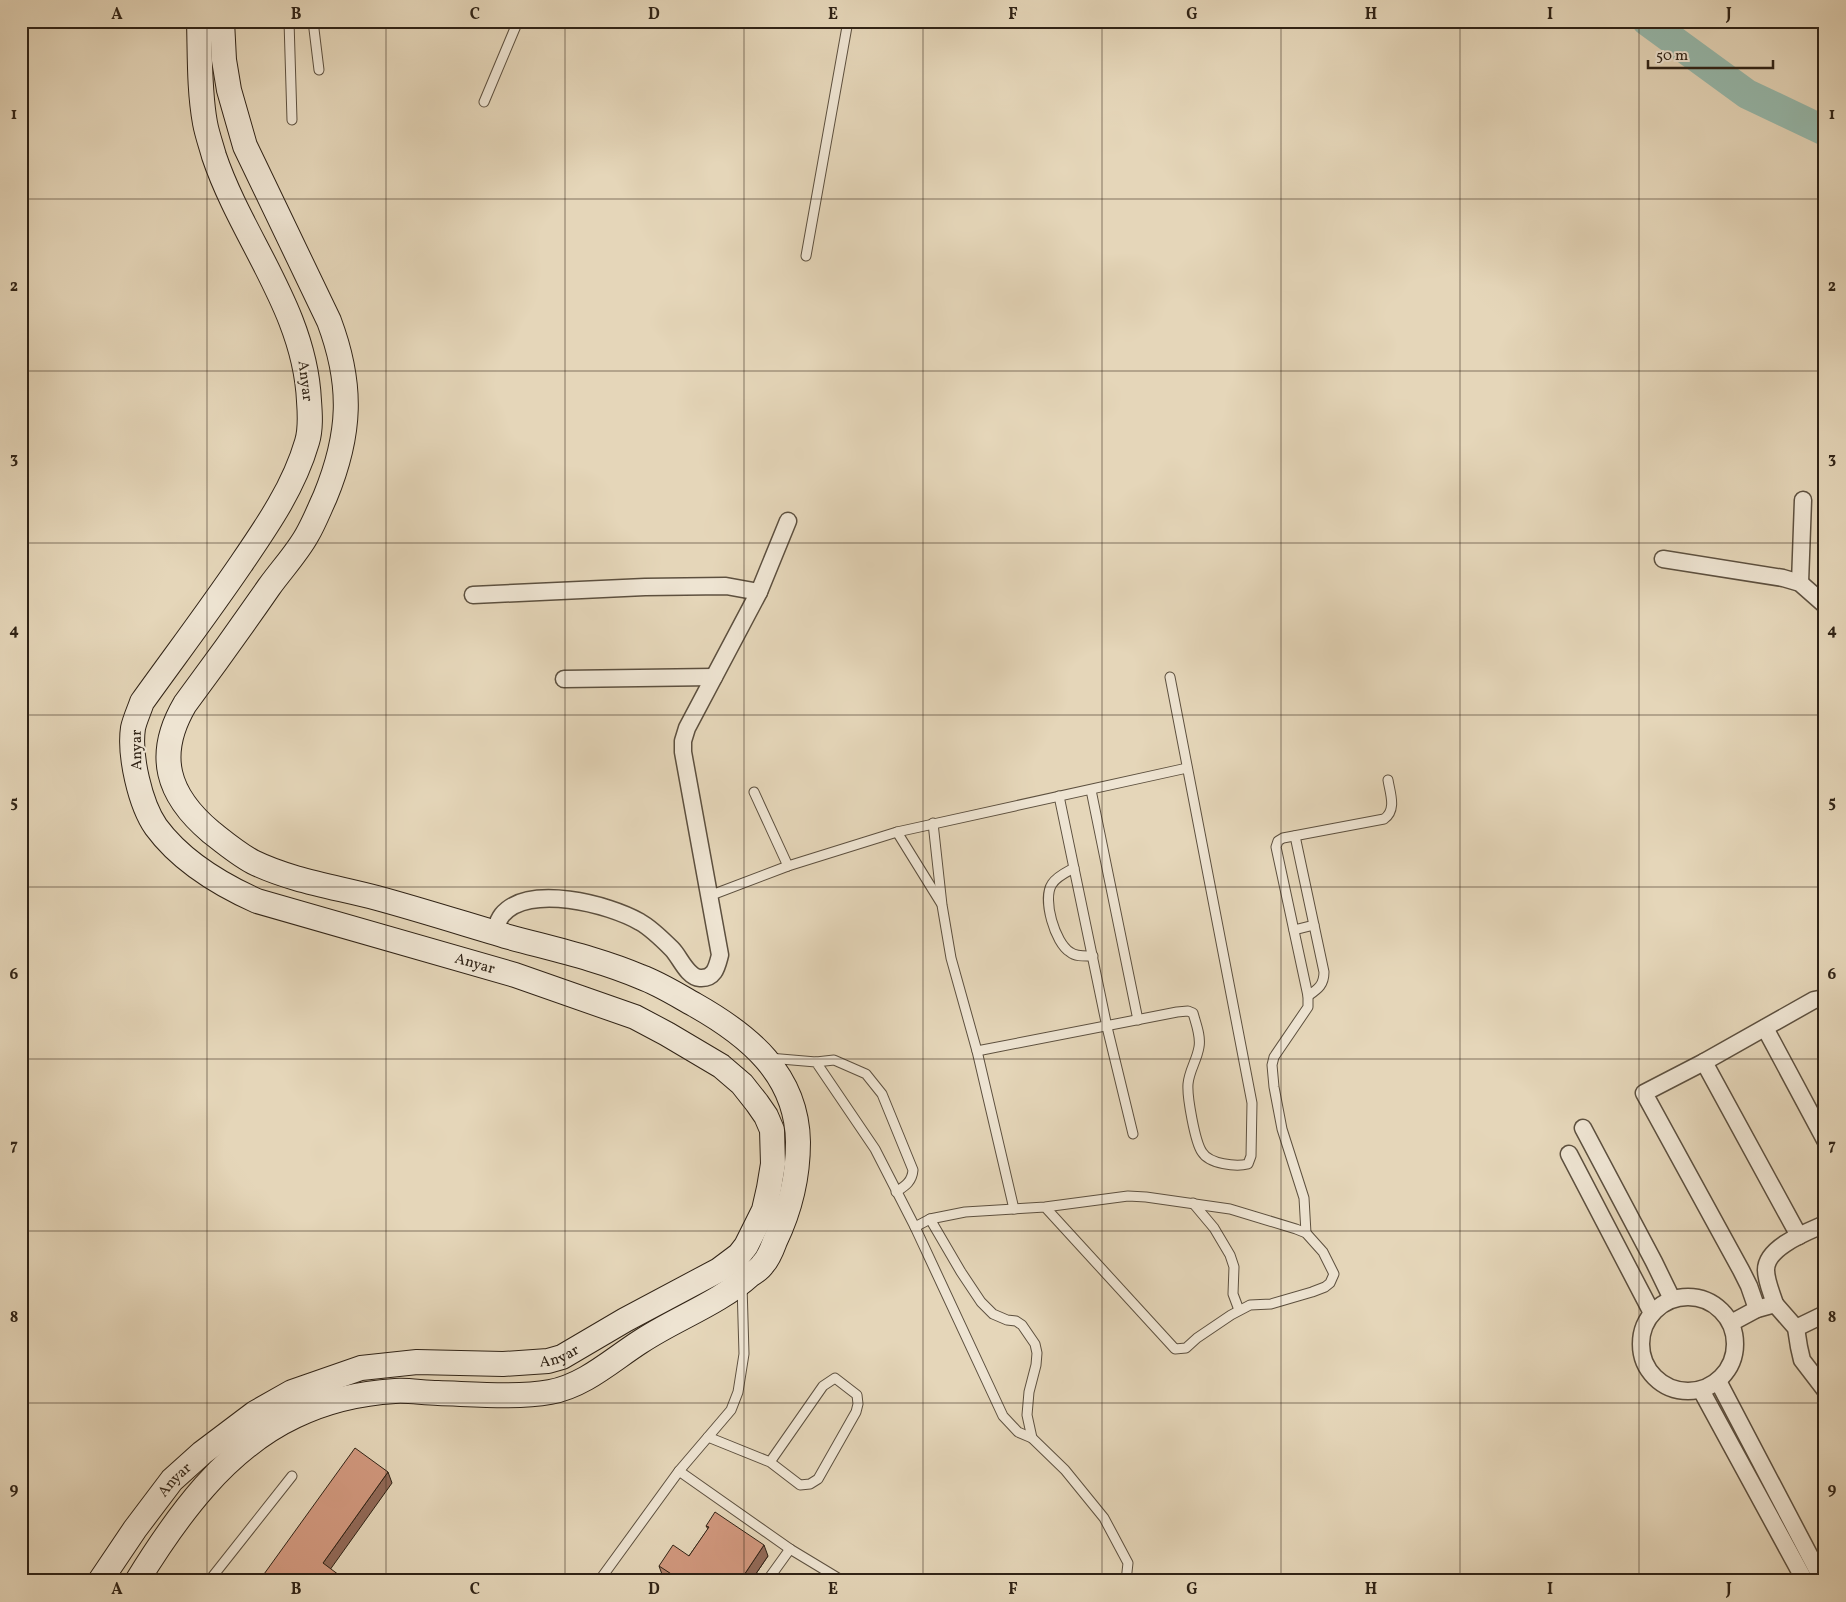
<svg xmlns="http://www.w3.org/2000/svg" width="1846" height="1602" viewBox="0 0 1846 1602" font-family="Vollkorn,serif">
<rect width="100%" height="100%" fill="#e5d6b9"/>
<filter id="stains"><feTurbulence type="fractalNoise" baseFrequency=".004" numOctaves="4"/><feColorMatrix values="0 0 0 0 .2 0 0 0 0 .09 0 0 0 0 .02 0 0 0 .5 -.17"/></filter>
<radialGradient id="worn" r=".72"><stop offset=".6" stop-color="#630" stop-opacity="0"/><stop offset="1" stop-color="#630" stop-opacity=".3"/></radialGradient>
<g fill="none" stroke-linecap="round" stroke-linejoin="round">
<polyline stroke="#96b9ac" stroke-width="30" points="1647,21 1747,94 1825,131"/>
<g stroke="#5d503f" stroke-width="11">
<g id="lane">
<polyline points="289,21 292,120"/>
<polyline points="313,21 319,70"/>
<polyline points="484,102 518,21"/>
<polyline points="806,256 848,21"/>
<polyline points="1091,790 1138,1020"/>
<polyline points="754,792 788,866"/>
<polyline points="1059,796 1107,1027 1133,1134"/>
<polyline points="933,823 942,905 951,958 977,1051 1014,1209"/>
<polyline points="897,832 941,903"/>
<path d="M 1295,836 L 1324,972 C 1324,985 1318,989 1308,996"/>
<path d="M 1074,868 C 1067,872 1057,876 1052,884 C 1042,899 1055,943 1070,952 C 1076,957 1085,956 1093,956"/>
<polyline points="709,896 788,866 897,832 1187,768"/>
<polyline points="1294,930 1314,925"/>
<path d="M 977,1051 L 1177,1012 L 1188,1011 L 1193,1013 C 1196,1024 1201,1036 1199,1047 C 1197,1060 1189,1071 1188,1084 C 1187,1097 1195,1142 1202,1152 C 1209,1164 1236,1167 1248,1164 L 1251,1156 L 1252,1103 L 1170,677"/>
<polyline points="769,1058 816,1062 875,1149 915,1227 1003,1416 1018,1432 1032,1438 1065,1470 1104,1518 1128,1563 1126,1581"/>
<path d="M 816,1062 L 834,1060 L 866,1074 L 882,1094 L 913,1170 C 912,1182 905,1186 896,1192"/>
<polyline points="1193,1203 1214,1228 1230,1255 1234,1267 1233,1294 1239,1310"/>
<polyline points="930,1219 961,1272 981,1302 993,1314 1007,1320 1016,1321 1022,1325 1035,1344 1037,1353 1036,1365 1029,1392 1027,1415 1032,1438"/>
<polyline points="915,1227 930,1219 965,1212 1045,1207 1128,1196 1146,1197 1230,1209 1296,1229 1306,1233 1323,1252 1334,1274 1330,1283 1325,1287 1312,1292 1271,1304 1250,1305 1231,1315 1197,1338 1186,1348 1175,1349 1045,1207"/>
<path d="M 1306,1233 L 1304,1198 L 1282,1129 L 1274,1087 L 1272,1065 L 1274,1057 L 1308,1007 L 1308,996 L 1276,847 L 1278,841 L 1283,838 L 1384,819 C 1397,810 1390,793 1388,780"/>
<polyline points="708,1437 770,1462 800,1485 810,1484 818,1479 856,1412 858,1404 857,1395 835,1378 823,1386 770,1462"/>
<polyline points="679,1471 790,1549 843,1581"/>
<polyline points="209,1581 292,1476"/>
<polyline points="599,1581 679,1471 731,1410 738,1392 744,1354 742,1285"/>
<polyline points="767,1581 790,1549"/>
</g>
</g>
<g stroke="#5d503f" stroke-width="19">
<g id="street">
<polyline points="1663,559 1783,578 1800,583 1825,605"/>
<polyline points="1800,583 1803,500"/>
<polyline points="473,595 645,587 726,586 759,592"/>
<polyline points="564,679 714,677"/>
<path d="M 494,933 C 496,927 498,920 502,915 C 528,883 609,904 640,922 C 651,928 662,939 672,949 C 680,957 687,977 700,978 C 715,979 717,966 720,955 L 683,752 L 683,741 L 687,728 L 759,592 L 788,521"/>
<polyline points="1765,1028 1825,1140"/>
<polyline points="1704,1062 1799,1236"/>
<polyline points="1583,1128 1654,1262 1672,1299"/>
<polyline points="1569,1154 1652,1313"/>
<circle cx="1688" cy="1344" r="47"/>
<path d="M 1775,1304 C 1772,1294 1766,1281 1766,1270 C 1766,1247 1807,1232 1825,1224"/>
<polyline points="1757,1309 1749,1286 1741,1270 1644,1093 1704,1062 1814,1000 1819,999 1825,1004"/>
<polyline points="1731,1323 1757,1309 1775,1304 1796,1328 1799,1347 1802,1360 1825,1390"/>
<polyline points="1796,1328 1825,1314"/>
<polyline points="1718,1381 1823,1581"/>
<polyline points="1701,1390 1805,1581"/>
</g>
</g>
<g stroke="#302316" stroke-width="26">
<g id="secondary">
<path id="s1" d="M 100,1581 L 135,1529 L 172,1480 L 202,1453 L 255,1413 L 292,1392 L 361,1368 L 417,1362 L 503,1364 L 548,1361 L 562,1357 L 625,1320 L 719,1270 L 739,1255 L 746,1246 L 764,1210 L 769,1188 L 773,1164 L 772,1130 L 766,1116 L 757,1103 L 742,1084 L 721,1066 L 667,1034 L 635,1017 L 515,975 L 257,901 C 219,884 181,861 156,827 C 140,804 129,755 133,728 C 135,719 139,711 142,702 C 175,656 209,611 241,564 C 267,526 294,487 307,442 C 311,429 310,414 309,401 C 305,310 242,239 214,156 C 211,145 207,134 205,123 C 199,90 200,55 199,21"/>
<path d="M 137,1581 C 177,1516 225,1449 295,1416 C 326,1401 362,1393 395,1391 C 409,1390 424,1393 438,1393 C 472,1394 517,1398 550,1392 C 584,1386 612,1360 640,1342 C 676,1318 718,1304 750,1275 C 755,1272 760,1269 763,1264 C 769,1258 772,1249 775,1241 C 790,1210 798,1177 798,1142 C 797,1074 748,1035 695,1005 C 677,995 660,984 641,977 C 599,959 553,949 509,937 C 465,924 421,910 377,898 C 336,887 292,881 253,862 C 238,854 225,843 211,832 C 167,795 155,755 185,704 C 214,665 242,626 269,587 C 282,569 297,553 307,535 C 314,523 319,510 325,497 C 351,434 353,385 329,321 L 245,146 L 229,90 L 224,60 L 222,21"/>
</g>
</g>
<use href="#lane" stroke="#eee4d2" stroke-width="9"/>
<use href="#street" stroke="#eee4d2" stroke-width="16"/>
<use href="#secondary" stroke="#eee4d2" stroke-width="24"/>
</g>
<polygon fill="#b4836c" stroke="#302316" points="706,1526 768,1556 751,1581 668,1581 663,1577 659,1566 689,1556 708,1529"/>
<g fill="#926a58" stroke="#302316">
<polygon points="388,1472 392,1483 327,1574 323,1563"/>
<polygon points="764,1545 768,1556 751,1581 740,1581"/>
</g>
<g fill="#d1987e" stroke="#302316">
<polygon points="355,1448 388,1472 323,1563 347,1581 259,1581"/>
<polygon points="715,1512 764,1545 740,1581 673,1581 676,1577 659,1566 673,1545 689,1556 709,1527 706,1526"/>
</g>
<path fill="none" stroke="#302316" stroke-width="1" stroke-opacity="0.55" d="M 207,21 L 207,1581M 386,21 L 386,1581M 565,21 L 565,1581M 744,21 L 744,1581M 923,21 L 923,1581M 1102,21 L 1102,1581M 1281,21 L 1281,1581M 1460,21 L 1460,1581M 1639,21 L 1639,1581M 21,199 L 1825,199M 21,371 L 1825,371M 21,543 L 1825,543M 21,715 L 1825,715M 21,887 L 1825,887M 21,1059 L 1825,1059M 21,1231 L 1825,1231M 21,1403 L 1825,1403"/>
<g text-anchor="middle" stroke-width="4" stroke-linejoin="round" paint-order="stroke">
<g font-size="15" fill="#302316" stroke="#eee4d2">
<text transform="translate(306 381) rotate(83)" y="5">Anyar</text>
<text transform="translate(136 750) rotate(-91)" y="5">Anyar</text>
<text transform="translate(475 963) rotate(16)" y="5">Anyar</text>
<text dy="5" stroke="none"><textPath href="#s1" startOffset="546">Anyar</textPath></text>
<text dy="5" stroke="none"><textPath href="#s1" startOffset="126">Anyar</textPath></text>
</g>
</g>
<rect width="1846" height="1602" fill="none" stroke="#e5d6b9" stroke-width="55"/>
<path d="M1648 60v8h125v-8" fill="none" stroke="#302316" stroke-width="2.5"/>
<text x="1656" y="60" font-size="15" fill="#302316" stroke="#eee4d2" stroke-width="4" paint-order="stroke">50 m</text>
<rect x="28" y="28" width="1790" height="1546" fill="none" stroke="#302316" stroke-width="2"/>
<g font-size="16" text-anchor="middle" font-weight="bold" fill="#302316">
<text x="117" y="19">A</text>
<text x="296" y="19">B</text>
<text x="475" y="19">C</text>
<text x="654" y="19">D</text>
<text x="833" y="19">E</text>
<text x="1013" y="19">F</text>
<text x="1192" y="19">G</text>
<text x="1371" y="19">H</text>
<text x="1550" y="19">I</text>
<text x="1729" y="19">J</text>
<text x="14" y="119">1</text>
<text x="1832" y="119">1</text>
<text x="14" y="291">2</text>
<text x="1832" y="291">2</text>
<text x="14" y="463">3</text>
<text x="1832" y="463">3</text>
<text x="14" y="635">4</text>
<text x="1832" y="635">4</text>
<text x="14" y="807">5</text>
<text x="1832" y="807">5</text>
<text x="14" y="979">6</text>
<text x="1832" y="979">6</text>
<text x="14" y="1150">7</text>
<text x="1832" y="1150">7</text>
<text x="14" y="1322">8</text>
<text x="1832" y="1322">8</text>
<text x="14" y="1494">9</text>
<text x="1832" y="1494">9</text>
<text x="117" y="1594">A</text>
<text x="296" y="1594">B</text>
<text x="475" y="1594">C</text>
<text x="654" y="1594">D</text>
<text x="833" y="1594">E</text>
<text x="1013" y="1594">F</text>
<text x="1192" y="1594">G</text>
<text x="1371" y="1594">H</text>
<text x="1550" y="1594">I</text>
<text x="1729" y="1594">J</text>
</g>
<rect width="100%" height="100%" filter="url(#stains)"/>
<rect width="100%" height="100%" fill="url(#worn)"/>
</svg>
